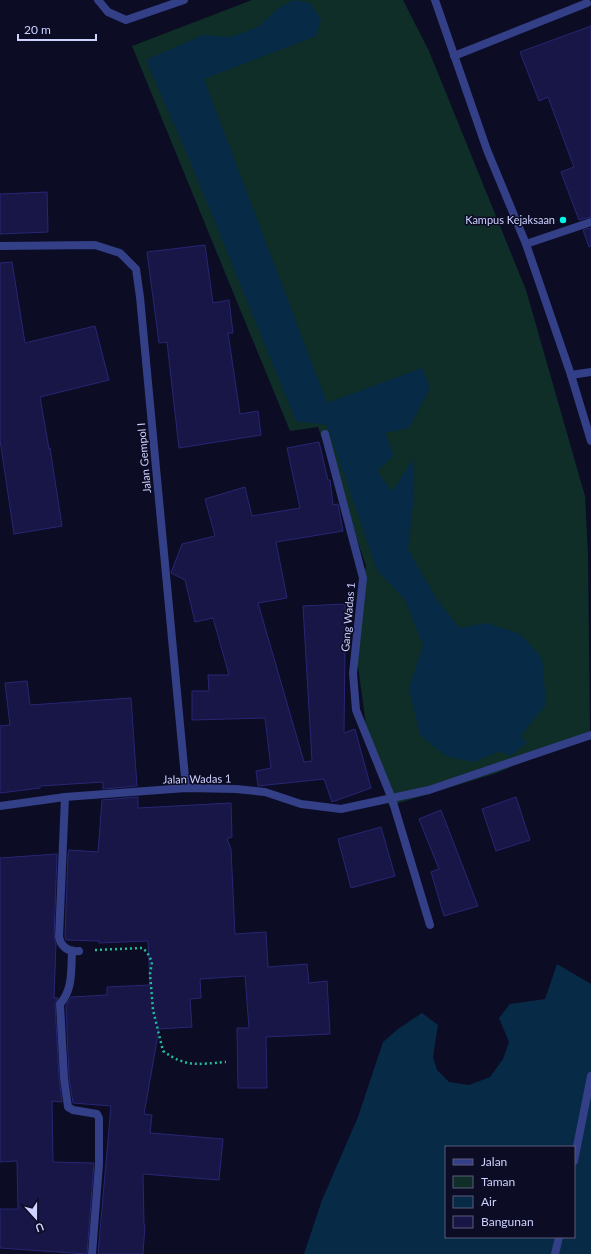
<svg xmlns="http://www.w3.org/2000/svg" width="591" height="1254" viewBox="0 0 591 1254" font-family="Lato,sans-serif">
<rect width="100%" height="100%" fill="#0c0c24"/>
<polygon fill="#0e2e27" points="252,0 403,0 429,51 526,290 585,496 588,552 590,731 497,773 389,806 366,725 356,652 363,578 366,566 318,427 290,431 132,46"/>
<g fill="#072a47" fill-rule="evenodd">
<polygon points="294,0 310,3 321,19 316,36 204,79 327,403 422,368 430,388 409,428 385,433 394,455 377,471 392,492 413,459 414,495 408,549 436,598 459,628 486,623 520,634 542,658 546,704 521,736 527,743 510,756 500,751 474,762 446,756 420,735 409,689 423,645 405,600 377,570 327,425 296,421 190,161 146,60 203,35 231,37 258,27 280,7"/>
<path d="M 557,964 L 591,984 L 591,1254 L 304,1254 L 322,1200 L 358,1117 L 383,1042 L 398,1029 L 422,1013 L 438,1025 L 433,1057 L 437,1070 L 449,1082 L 469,1085 L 490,1077 L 503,1059 L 509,1042 L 499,1018 L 510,1004 L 545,999 ZM 446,1147 L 574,1147 L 574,1237 L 446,1237 Z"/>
</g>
<g fill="#171646" stroke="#282674">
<polygon points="591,26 591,217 579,220 561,172 574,167 548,97 539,101 520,52"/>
<polygon points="47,192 48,232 0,234 0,194"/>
<polygon points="591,228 591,246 589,247 583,230"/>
<polygon points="205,245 213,303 229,300 233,333 228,333 240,414 258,411 261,435 179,448 167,342 159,343 147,252"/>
<polygon points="12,262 25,343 95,326 109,380 40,397 49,449 50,448 62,526 14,534 0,440 0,263"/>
<polygon points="319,442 328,480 330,480 333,505 338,504 343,531 276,542 287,598 258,603 304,762 312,761 303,606 345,604 347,647 345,647 344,733 355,729 371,788 332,802 324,779 258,786 256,771 271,768 265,718 192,720 192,691 209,691 208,675 229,675 213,618 195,622 185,580 171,573 182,544 215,536 205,499 245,487 252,516 300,508 287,448"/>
<polygon points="27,681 30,705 131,698 137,786 103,789 103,782 40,786 40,788 0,793 0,726 10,725 5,683"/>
<polygon points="138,797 138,808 231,803 232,837 227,839 231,849 235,934 266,932 268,967 307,964 309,983 327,981 330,1034 266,1037 267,1088 238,1088 237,1028 249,1028 245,976 200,979 201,998 190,999 192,1027 159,1029 144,1114 152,1115 150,1133 223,1139 219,1180 143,1174 144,1224 145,1225 143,1254 98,1254 111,1106 73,1103 69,1077 66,1006 71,997 107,995 107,987 150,985 148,941 99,943 99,941 66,940 65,936 68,854 69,850 98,852 102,800"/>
<polygon points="516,797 530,840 496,851 482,809"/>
<polygon points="441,810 478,906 444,916 431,872 439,869 419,819"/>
<polygon points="381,827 395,876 351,888 338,839"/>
<polygon points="57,854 54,937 56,944 54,998 58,998 55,1004 59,1078 62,1102 52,1101 53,1162 94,1163 87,1254 0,1248 0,1209 18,1209 17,1161 0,1162 0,858"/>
</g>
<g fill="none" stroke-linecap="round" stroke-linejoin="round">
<path stroke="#24be99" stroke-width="2.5" stroke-dasharray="2 3" stroke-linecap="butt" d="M 95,950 L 142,948 L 147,952 L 152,962 L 150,974 L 153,1010 L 163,1051 C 187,1068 198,1064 226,1062"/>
<g stroke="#333f87" stroke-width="8">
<polyline points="98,0 108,12 126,20 184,0"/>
<polyline points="454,56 587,3"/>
<polyline points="526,244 591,222"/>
<polyline points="571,375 591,372"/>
</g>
<g stroke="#333f87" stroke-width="8">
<polyline points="435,0 487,150 526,244 571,375 591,441"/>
<polyline points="0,246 95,245 120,253 136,269 140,297 186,788"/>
<polyline points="325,434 363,578 353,673 356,710 392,799 430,925"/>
<path d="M 65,797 L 59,937 C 61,947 68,952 79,951"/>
<polyline points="0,806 65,797 186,788 236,789 265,792 301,804 341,809 429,790 591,735"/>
<path d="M 72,951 C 71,970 73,990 60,1004 L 64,1078 L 68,1107 L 73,1110 L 97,1114 L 99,1118 L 99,1164 L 92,1254"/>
<polyline points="574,1161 591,1076"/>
<polyline points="555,1254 559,1237"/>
</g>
</g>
<circle fill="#00f9e6" stroke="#0c0c24" stroke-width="1.5" cx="563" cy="220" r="4"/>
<g text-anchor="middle" stroke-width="3" stroke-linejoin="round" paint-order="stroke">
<g font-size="11" fill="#ced2ff" stroke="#0c0c24" text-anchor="end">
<text x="555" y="224">Kampus Kejaksaan</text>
</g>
<g font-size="11" fill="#ced2ff" stroke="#0c0c24">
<text transform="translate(144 458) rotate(-95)" y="4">Jalan Gempol I</text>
<text transform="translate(348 617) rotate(-85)" y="4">Gang Wadas 1</text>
<text transform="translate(197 779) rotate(-1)" y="4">Jalan Wadas 1</text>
</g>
</g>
<rect x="445" y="1146" width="130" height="92" fill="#0c0c24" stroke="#5a5b7c"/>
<rect x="453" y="1159" width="20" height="6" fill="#333f87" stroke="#5a5b7c"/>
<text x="481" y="1166" font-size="12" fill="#ced2ff">Jalan</text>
<rect x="453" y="1176" width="20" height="12" fill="#0e2e27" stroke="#5a5b7c"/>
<text x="481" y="1186" font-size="12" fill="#ced2ff">Taman</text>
<rect x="453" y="1196" width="20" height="12" fill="#072a47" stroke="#5a5b7c"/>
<text x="481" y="1206" font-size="12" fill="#ced2ff">Air</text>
<rect x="453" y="1216" width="20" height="12" fill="#171646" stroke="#5a5b7c"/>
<text x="481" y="1226" font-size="12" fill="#ced2ff">Bangunan</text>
<g transform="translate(36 1218) rotate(159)" stroke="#0c0c24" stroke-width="3" paint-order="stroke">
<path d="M0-3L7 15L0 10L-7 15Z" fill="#ced2ff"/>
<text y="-6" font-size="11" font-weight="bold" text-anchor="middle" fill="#ced2ff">U</text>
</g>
<path d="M18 34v6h78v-6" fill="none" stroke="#ced2ff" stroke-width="2"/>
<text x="24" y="34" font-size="12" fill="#ced2ff" stroke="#0c0c24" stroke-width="3" paint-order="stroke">20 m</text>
</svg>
